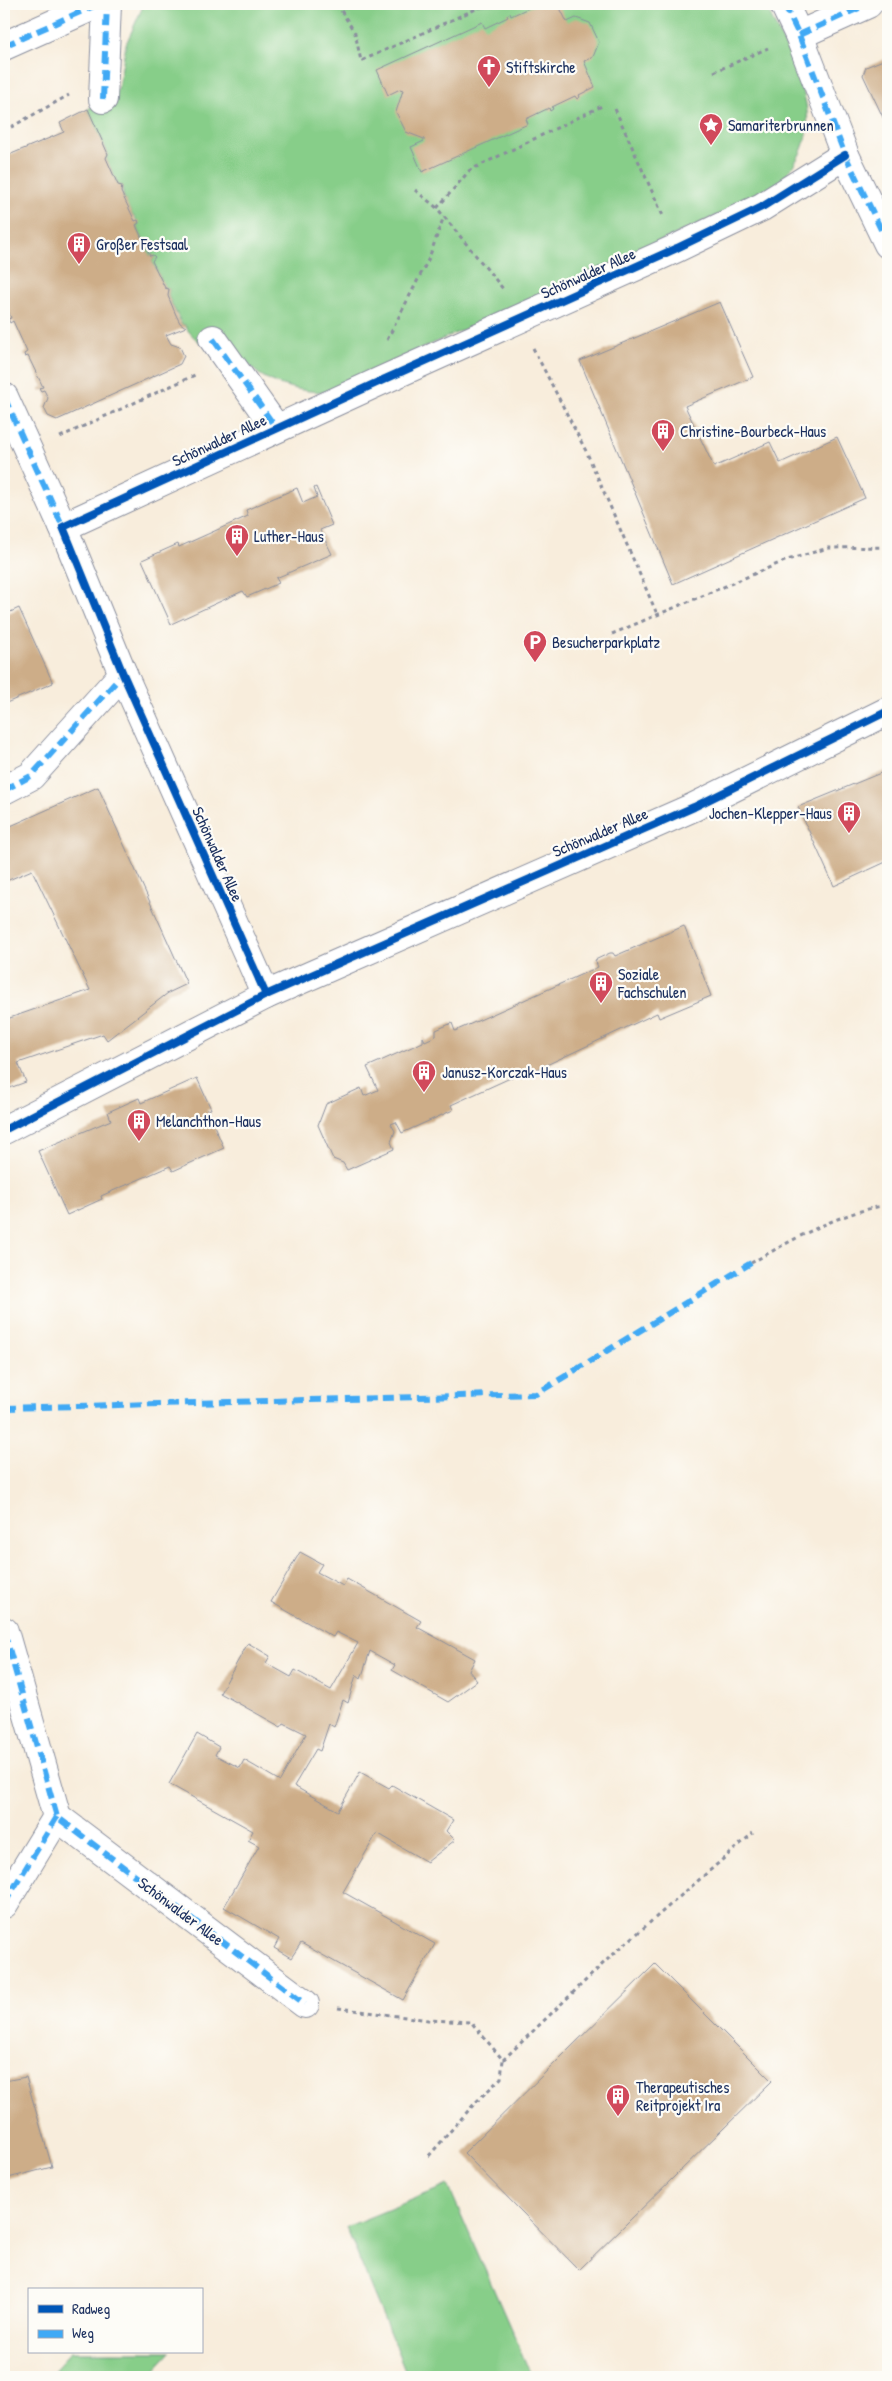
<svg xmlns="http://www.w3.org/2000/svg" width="892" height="2381" viewBox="0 0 892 2381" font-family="'Patrick Hand',sans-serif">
<rect width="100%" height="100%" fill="#fdfcf7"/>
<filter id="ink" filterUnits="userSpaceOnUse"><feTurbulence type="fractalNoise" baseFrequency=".02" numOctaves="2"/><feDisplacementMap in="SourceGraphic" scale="10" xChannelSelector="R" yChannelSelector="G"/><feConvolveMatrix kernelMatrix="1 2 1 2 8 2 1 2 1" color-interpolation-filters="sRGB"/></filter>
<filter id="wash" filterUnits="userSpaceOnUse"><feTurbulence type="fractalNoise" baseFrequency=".0096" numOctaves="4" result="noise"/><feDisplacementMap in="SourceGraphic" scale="20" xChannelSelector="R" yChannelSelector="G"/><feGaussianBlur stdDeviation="1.12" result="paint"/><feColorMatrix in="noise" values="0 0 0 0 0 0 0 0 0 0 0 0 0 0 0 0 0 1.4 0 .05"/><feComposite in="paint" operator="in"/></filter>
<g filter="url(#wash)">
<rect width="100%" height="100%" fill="#f8eddc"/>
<g fill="#87ce89" stroke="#517e74">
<path d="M 144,4 L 765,4 C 797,74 842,135 765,194 L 325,392 C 303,392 277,386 259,374 C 253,370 248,363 241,359 C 219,347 198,350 184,324 L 182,325 L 168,296 L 169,289 L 165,288 L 152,261 L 155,257 L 153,255 L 150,256 L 136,225 L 139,223 C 131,215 122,199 122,186 L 118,185 L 106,158 L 108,154 L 88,109 L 118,89 L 126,44 Z"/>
<polygon points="448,2185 532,2377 408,2377 346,2227"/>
<polygon points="71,2352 171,2352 148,2377 48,2377"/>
</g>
<g id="blocks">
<g fill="#cdad88">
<polygon points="534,4 558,4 567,22 576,18 590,23 599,42 593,57 584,61 595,87 579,95 580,97 577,99 575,96 552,107 553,109 550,111 549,108 526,119 528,124 422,172 411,147 424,141 424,139 406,132 396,112 403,90 400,89 388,95 377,70 482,22 485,28 508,17 507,15 510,13 511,16 535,5"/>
<polygon points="888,58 888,128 863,75 866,67"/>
<polygon points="88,109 108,154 106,158 118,185 122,186 121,192 134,219 135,221 138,220 139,223 136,225 150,256 153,255 155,257 152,261 165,288 169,289 168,296 176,315 180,323 186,327 166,335 171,344 180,347 184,356 180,364 57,420 48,416 44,408 48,398 44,390 41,391 39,388 43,387 28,356 25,357 24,354 27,352 13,321 10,323 8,319 11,318 4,300 4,157 64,132 60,123"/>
<polygon points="720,302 753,377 685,406 714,467 770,442 780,463 837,437 865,498 673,584 580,361"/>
<polygon points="316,487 332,525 320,530 332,554 276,578 279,583 247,597 243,591 171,624 142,560 178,544 179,547 248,516 246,510 297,488 303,503 317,497 314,488"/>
<polygon points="19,608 53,683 4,704 4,615"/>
<polygon points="888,770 888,861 834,886 798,807"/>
<polygon points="98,787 187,984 168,993 107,1040 103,1034 18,1063 26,1082 4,1090 4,1020 90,990 32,870 4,882 4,829"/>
<polygon points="684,926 711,996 659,1018 657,1013 521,1077 519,1074 451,1105 453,1110 402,1133 396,1122 391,1124 395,1131 391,1142 394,1149 347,1170 343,1163 333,1159 318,1125 326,1104 361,1088 364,1096 378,1090 367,1067 423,1042 423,1037 425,1041 436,1036 436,1030 452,1023 455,1031 598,967 595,960 610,953 613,953 615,956"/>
<polygon points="197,1078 211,1109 207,1110 224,1148 173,1171 170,1166 101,1196 102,1199 67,1215 38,1151 111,1120 108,1112 139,1098 141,1103"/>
<polygon points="300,1552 322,1564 317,1572 343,1586 347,1579 421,1621 417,1627 475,1659 469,1671 477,1681 448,1702 392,1670 395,1665 370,1651 361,1679 356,1675 348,1703 343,1700 334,1727 329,1724 320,1751 316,1749 294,1786 338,1811 360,1772 389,1788 392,1785 453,1820 446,1831 455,1840 427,1862 377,1833 343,1892 435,1944 403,2000 301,1943 291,1958 274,1948 279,1939 224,1907 259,1846 248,1840 253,1831 169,1784 197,1734 219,1747 215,1755 240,1768 244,1760 280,1781 306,1734 284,1723 281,1727 220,1693 248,1643 270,1656 266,1663 291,1677 295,1670 331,1690 358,1643 336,1632 333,1637 271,1602"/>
<polygon points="655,1964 772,2081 579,2270 464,2153"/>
<polygon points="26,2077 52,2167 4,2179 4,2081"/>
</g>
</g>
</g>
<g filter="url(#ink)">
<use href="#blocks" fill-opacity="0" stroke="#8a8e9d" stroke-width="1"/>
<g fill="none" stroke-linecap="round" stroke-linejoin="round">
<g stroke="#8a8e9d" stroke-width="30">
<g id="minor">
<polyline points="784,4 799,35 845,155 888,244"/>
<polyline points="799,35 868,4"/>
<polyline points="4,46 98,4"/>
<polyline points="103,99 107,4"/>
<polyline points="213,339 276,428"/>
<polyline points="4,397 63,527"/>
<polyline points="4,790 31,776 123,674"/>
<polyline points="266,995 123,674 63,527 374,384 677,248 762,207 845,155"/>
<polyline points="4,1130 266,995 694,807 888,711"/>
<polyline points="4,1631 57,1817 305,2004"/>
<polyline points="4,1904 57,1817"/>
</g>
</g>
<g stroke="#8a8e9d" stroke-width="3" stroke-dasharray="4 4" stroke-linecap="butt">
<polyline points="337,4 355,33 361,61 487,4"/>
<polyline points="714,72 768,48"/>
<polyline points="615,109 664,218"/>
<polyline points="4,131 69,95"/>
<polyline points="415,190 437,208 504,290"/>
<polyline points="437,208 470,170 604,105"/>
<polyline points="387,340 429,258 444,216"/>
<polyline points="533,348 587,453 657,614"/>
<polyline points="60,437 197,374"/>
<polyline points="612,634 787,560 828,548 888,547"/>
<path d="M 751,1263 C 794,1239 840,1212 888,1205"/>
<polyline points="338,2008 428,2020 471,2022 503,2060 501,2078 475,2103 427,2158"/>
<polyline points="503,2060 609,1958 753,1833"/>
</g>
<use href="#minor" stroke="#fff" stroke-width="28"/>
<g stroke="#3fa9f5" stroke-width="6" stroke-dasharray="12 6" stroke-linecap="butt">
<polyline points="784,4 799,35 845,155 888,244"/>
<polyline points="799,35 868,4"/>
<polyline points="4,46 98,4"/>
<polyline points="103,99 107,4"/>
<polyline points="213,339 276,428"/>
<polyline points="4,397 63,527"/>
<polyline points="4,790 31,776 123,674"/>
<polyline points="4,1408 536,1394 751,1263"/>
<polyline points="4,1631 57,1817 305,2004"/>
<polyline points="4,1904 57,1817"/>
</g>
<g stroke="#fdfcf7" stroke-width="11">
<g id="cycleway">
<polyline points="266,995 123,674 63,527 374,384 677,248 762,207 845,155"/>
<polyline points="4,1130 266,995 694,807 888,711"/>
</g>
</g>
<use href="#cycleway" stroke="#0057b8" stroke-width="8"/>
</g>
</g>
<defs>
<g id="church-pin" transform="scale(1.25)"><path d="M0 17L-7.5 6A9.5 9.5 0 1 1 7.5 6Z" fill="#d1495b" stroke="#fdfcf7"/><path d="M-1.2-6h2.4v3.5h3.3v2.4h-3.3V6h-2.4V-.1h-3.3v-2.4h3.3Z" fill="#fff"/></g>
<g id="sight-pin" transform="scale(1.25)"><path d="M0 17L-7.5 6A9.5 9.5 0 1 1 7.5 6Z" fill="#d1495b" stroke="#fdfcf7"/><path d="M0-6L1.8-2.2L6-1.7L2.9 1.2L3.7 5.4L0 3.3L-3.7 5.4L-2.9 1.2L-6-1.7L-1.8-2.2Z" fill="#fff"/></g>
<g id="building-pin" transform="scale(1.25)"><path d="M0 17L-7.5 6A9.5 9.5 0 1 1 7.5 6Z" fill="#d1495b" stroke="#fdfcf7"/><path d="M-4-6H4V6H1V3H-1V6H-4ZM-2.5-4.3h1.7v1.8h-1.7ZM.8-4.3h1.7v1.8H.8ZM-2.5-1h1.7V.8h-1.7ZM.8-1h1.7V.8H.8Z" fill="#fff"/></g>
<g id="parking-pin" transform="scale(1.25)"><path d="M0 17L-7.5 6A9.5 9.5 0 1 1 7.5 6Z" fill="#d1495b" stroke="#fdfcf7"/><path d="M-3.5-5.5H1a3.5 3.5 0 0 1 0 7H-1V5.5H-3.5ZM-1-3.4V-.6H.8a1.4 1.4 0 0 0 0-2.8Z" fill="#fff"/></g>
</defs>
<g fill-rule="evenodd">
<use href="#church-pin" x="489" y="67"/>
<use href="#sight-pin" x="711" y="125"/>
<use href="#building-pin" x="79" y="244"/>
<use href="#building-pin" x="663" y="431"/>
<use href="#building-pin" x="237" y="536"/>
<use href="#parking-pin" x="535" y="642"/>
<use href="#building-pin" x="849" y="813"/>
<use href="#building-pin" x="601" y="983"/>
<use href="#building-pin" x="424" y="1072"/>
<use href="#building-pin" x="139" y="1121"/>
<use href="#building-pin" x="618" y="2096"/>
</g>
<g text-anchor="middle" stroke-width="4.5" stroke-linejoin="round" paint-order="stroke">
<g font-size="16" fill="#1b2f5e" stroke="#fdfcf7" text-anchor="start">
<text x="506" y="73">Stiftskirche</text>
<text x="728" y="131">Samariterbrunnen</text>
<text x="96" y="250">Großer Festsaal</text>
<text x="680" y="437">Christine-Bourbeck-Haus</text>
<text x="254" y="542">Luther-Haus</text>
<text x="552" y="648">Besucherparkplatz</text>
<text x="832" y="819" text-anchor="end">Jochen-Klepper-Haus</text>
<text x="618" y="980">Soziale<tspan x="618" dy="18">Fachschulen</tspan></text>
<text x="442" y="1078">Janusz-Korczak-Haus</text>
<text x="156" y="1127">Melanchthon-Haus</text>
<text x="636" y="2093">Therapeutisches<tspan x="636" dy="18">Reitprojekt Ira</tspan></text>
</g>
<g font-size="16" fill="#1b2f5e" stroke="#fdfcf7">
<text transform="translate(588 273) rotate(-24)" y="6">Schönwalder Allee</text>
<text transform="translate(219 440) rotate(-25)" y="6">Schönwalder Allee</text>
<text transform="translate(600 832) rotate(-23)" y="6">Schönwalder Allee</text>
<text transform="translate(218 854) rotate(66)" y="6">Schönwalder Allee</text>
<text transform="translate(181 1911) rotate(37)" y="6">Schönwalder Allee</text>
</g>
</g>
<rect width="892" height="2381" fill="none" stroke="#fdfcf7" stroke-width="20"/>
<rect x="28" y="2288" width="175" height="65" fill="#fdfcf7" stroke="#a3aaba"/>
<rect x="38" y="2305" width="25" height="8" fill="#0057b8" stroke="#a3aaba"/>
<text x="72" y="2314" font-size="15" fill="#1b2f5e">Radweg</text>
<rect x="38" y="2330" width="25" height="8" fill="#3fa9f5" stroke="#a3aaba"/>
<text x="72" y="2338" font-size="15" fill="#1b2f5e">Weg</text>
</svg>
